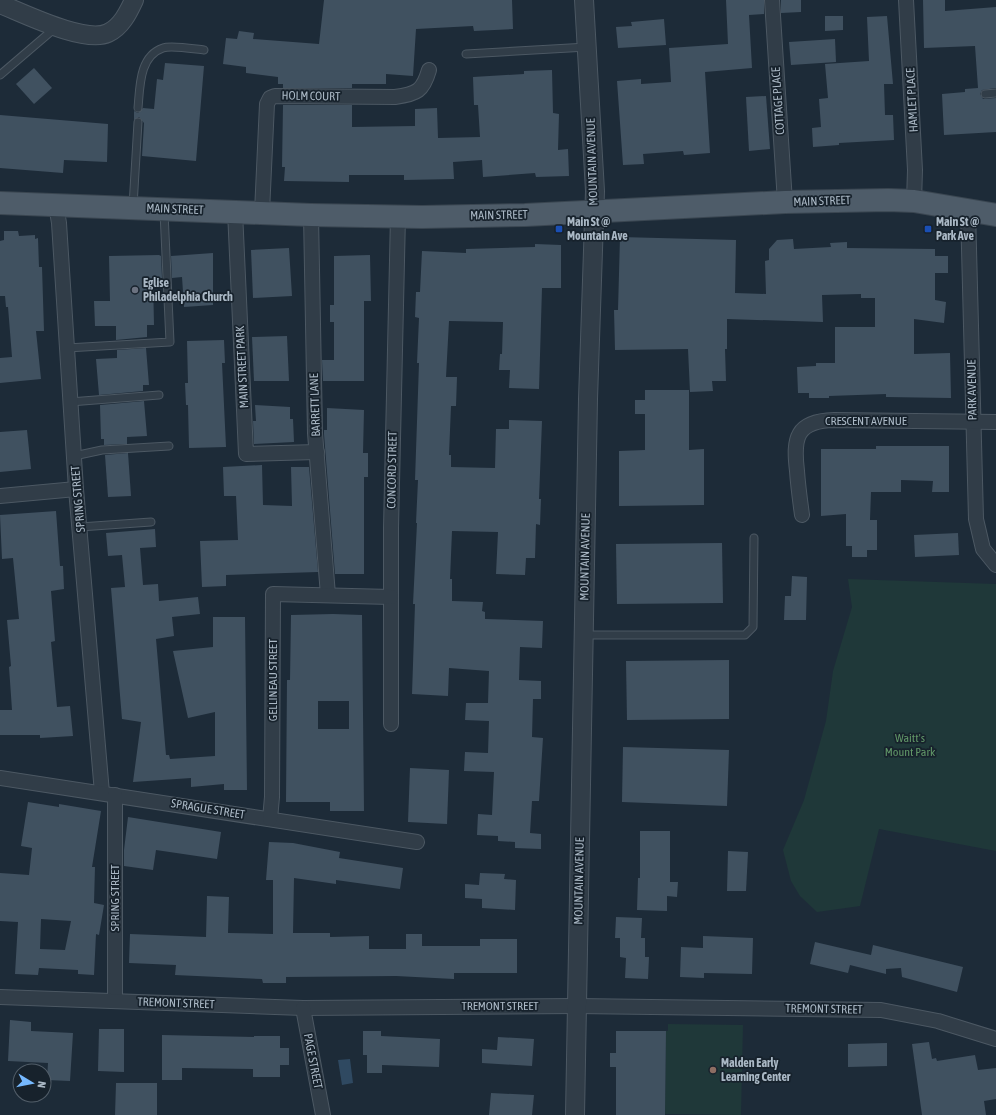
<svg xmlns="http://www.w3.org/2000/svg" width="996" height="1115" viewBox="0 0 996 1115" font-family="'Asap Condensed',sans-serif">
<rect width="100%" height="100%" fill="#1d2b38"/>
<g fill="#1f3839">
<polygon points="848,579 996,584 996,851 879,829 860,906 817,912 800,896 791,881 783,850 804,800 826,721 833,671 852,607"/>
<polygon points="668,1024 743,1025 741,1115 665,1114 666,1031 668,1031"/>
</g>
<polygon fill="#2f4961" points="350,1059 353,1083 342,1085 338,1060"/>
<g fill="#405160" fill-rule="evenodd">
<polygon points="324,0 512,0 513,29 474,31 473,26 416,29 413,76 386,74 386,84 352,84 352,88 283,88 283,84 278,84 278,77 246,73 246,67 223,64 226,38 237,39 239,31 254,33 253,39 319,44"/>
<polygon points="726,0 764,0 764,14 749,15 752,68 705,72 710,153 684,155 683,151 643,154 644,164 623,165 617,81 641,79 641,84 671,82 669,48 728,44"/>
<polygon points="781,0 801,0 801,12 781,13"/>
<polygon points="923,0 945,0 945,11 996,7 996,88 982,90 980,94 983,99 996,98 996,132 944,135 942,94 965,92 965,89 978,88 975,46 924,48"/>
<polygon points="825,16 843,16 843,30 825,31"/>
<polygon points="887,16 893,84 884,84 885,115 893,115 894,140 839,143 839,145 813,147 812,128 821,127 819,99 828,98 825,64 869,61 867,17"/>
<polygon points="664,19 666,45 618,48 616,27 632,26 631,22"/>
<polygon points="835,39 836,62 791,65 789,42"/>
<polygon points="165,63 204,66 196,161 142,156 144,123 139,117 134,120 134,111 138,113 143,108 154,109 157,79 163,80"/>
<polygon points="34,68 52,88 34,104 16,84"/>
<polygon points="552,70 553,113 559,114 558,150 568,149 569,176 536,177 535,173 483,177 482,160 453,162 454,179 404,180 404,175 349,175 349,182 284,181 285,167 282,167 283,105 352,105 352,127 415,126 415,109 437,108 438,138 480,137 478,105 474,105 473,77 524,74 524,71"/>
<polygon points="766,96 770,149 749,151 746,97"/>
<polygon points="0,115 108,124 107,162 64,160 63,173 0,168"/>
<polygon points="4,231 18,231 19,236 35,235 35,239 38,238 39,267 42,267 44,331 36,331 41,379 0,383 0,358 12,357 8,307 6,307 5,296 0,296 0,241 4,240"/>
<polygon points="620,237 736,240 735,293 766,294 765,261 769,260 769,249 777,240 793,239 794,249 831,247 830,243 847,242 847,248 935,249 935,256 948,256 948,273 935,273 935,300 946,302 944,323 914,319 914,354 950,353 951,398 886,397 886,394 829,396 829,398 809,398 809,393 798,393 797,367 816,366 816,363 835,363 835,327 875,327 875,298 861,298 861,294 822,295 823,322 727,319 727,349 725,349 726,381 712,381 713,391 690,392 688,349 615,350 614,310 618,310"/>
<polygon points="535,244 561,245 561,288 542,288 539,389 509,388 510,370 499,370 500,354 502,354 503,322 449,321 446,377 457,377 456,406 451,406 449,455 451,455 451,467 495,468 496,429 509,429 509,420 542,421 539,499 541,499 540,525 536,524 535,558 526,558 525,575 496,574 498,532 452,531 450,579 452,579 452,601 483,602 482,611 485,612 485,619 543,621 542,648 520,647 519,680 541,681 541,699 533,699 532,737 543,738 539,801 532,801 530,833 541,834 541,849 515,848 515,842 498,841 498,836 477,835 478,814 492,815 494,772 464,771 465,752 488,753 489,721 465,720 466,703 488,703 489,671 449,668 448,696 412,694 415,604 413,604 417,523 416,523 418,480 415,480 419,363 417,363 419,318 415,317 416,292 420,292 422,251 466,253 466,249 535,247"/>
<polygon points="289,248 292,296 253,298 251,250"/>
<polygon points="213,253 213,305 184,307 182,277 172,278 171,256"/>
<polygon points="159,255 161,256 162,278 153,278 154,325 147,325 147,337 116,340 116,326 95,326 94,301 110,301 109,256"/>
<polygon points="370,255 371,301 364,301 364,381 323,381 322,360 334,360 334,322 330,322 330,305 334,305 334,256"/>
<polygon points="287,336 289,381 254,381 252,337"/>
<polygon points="224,340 225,363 222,363 226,447 189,448 188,405 186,405 185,383 188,383 187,341"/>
<polygon points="146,348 149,385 143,385 143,391 99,395 96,359 117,358 117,350"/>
<polygon points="645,390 689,390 689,450 704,449 704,505 619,506 619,451 645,450 645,414 635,414 635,400 645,400"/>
<polygon points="144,401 147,436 127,437 127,444 104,445 104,439 101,439 100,405"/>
<polygon points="255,405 290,407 290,419 293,419 294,442 254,444 253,421 256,421"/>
<polygon points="327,408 364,410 363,453 368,453 368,477 364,477 364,574 335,574 324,434 324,430 327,430"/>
<polygon points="27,430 31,469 0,472 0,432"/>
<polygon points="876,446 949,446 949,492 932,492 933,481 901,480 901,492 871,492 870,520 877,520 877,550 867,550 867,557 852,557 852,546 846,546 846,514 821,516 821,449 876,449"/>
<polygon points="128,453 131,496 108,497 105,455"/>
<polygon points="262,465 263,505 292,506 291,467 309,467 318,572 226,575 226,586 202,587 200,541 238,540 236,496 224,496 223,467"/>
<polygon points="56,511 60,566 63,566 64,589 51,591 55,641 51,642 57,707 70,706 73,736 40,738 40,735 0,735 0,710 12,710 9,667 11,666 7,620 19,619 13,558 2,559 0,515"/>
<polygon points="155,529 156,547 140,548 143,585 158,584 159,601 198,597 200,614 172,617 174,636 156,639 166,755 169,755 170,759 215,756 215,712 188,718 173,651 213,647 213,617 245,617 247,790 224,790 224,784 191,787 191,778 133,782 141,722 122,719 111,588 125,587 122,555 108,556 106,533"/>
<polygon points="958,533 959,555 915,557 914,535"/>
<polygon points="722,543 723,603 617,604 616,544"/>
<polygon points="792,576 807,577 806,620 784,620 785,596 791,596"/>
<path d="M 333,614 L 362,615 L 364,811 L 330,811 L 330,802 L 286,802 L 287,680 L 290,680 L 291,615 ZM 318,701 L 349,701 L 349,729 L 318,729 Z"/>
<polygon points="729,660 729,719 627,720 626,661"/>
<polygon points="623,747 729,750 727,806 622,802"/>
<polygon points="410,768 449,770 447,824 408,822"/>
<path d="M 28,802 L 59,807 L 59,804 L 101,811 L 92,867 L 95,867 L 94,903 L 104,905 L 99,935 L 96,934 L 94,975 L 78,974 L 78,970 L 39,968 L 38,975 L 15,974 L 18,922 L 0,921 L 0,873 L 29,875 L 32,848 L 21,846 ZM 41,919 L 71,921 L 65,950 L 40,949 Z"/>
<polygon points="128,817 221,832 217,859 156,850 153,870 124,866 124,850"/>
<polygon points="640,831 670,831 670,882 678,882 677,897 667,896 667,911 637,910 638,878 640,878"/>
<polygon points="269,842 293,843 340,852 339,858 403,868 400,889 336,880 336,884 294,878 293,933 330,933 330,937 369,936 369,949 406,949 406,934 422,934 422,946 480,946 480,939 517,939 517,973 454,973 454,979 396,976 286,977 286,983 263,983 262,979 175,975 176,965 129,963 130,934 206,937 207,896 229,897 228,933 273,934 273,880 266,880"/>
<polygon points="728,851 748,852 746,891 727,891"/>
<polygon points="480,873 505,874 504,879 516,880 515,910 482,908 482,899 465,898 465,884 479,885"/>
<polygon points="616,917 642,918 641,938 645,938 645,957 649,957 648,979 625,978 626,958 620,957 620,938 615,938"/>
<polygon points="703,936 753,938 752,974 704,973 704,978 680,977 681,947 703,948"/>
<polygon points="815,942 871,955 873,945 963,967 957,992 902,977 901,968 886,969 886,974 850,965 848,973 810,964"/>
<polygon points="10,1020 31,1022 31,1031 73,1033 70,1081 47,1080 48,1063 8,1061"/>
<polygon points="99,1029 124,1029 124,1072 98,1071"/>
<polygon points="363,1031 381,1031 381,1036 440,1039 439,1067 382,1065 382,1073 367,1073 367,1055 363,1055"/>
<polygon points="616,1031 666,1031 665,1115 616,1115 616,1067 610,1067 610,1053 616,1053"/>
<polygon points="162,1035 254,1037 254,1036 280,1036 280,1048 289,1048 289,1065 280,1065 280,1077 253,1077 253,1069 182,1068 182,1080 162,1080"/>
<polygon points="498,1037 534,1039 532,1066 482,1063 482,1049 497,1050"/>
<polygon points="929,1042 932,1059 936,1058 937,1061 975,1055 978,1070 996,1068 996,1099 984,1101 986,1115 922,1115 912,1044"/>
<polygon points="887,1043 887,1066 848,1067 848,1044"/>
<polygon points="116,1083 157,1083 157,1115 115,1115"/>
<polygon points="491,1093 534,1095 532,1115 489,1115"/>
</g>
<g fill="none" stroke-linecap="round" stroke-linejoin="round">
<g stroke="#4c5863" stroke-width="9">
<g id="service">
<polyline points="466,54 587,47"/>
<polyline points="0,75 55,28"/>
<polyline points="985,94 996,93"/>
<path d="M 138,108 C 140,87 139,56 163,48 C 171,45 194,49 204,50"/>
<polyline points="133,206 138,122"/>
<polyline points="67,348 170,342 164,212"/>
<polyline points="70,402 159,395"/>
<polyline points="74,456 102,450 169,446"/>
<polyline points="80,527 151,522"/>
<polyline points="584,635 745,635 753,627 754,538"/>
</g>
</g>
<g stroke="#4c5863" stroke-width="16">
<g id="minor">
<polyline points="772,0 785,202"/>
<polyline points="906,0 915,170 914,201"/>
<polyline points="56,205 59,223 76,489 102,793"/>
<polyline points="968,210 976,519 983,549 996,565"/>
<polyline points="235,211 246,454 317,452"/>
<path d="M 262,212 L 267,104 L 270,98 L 275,96 L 395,97 C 417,94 423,91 429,70"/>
<polyline points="311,215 315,433 328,595"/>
<polyline points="0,496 76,489"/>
<path d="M 802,515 C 800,500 798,486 797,471 C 793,438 796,421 834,420 L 996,422"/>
<polyline points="391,724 391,528 398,216"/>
<polyline points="0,778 417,842"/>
<polyline points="115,795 115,1001"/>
<polyline points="270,819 272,797 273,594 391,597"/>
<polyline points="0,997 303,1008 577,1006 881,1010 938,1021 996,1039"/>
<polyline points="303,1008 323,1115"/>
</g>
</g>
<g stroke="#4c5863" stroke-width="20">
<g id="tertiary">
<path d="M 0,4 C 23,13 85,44 108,33 C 121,27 128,13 134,0"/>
<polyline points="575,1115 588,399 595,191 584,0"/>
</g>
</g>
<g stroke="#3a4651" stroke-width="24">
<polyline id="primary" points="0,203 311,215 422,217 525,215 785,202 888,200 914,201 996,215"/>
</g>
<use href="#service" stroke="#313d48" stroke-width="7"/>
<use href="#minor" stroke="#313d48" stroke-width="14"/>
<use href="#tertiary" stroke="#313d48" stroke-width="18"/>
<use href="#primary" stroke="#4e5c69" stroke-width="22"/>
</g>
<g fill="#1a4fb4" stroke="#17222c" stroke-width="1.5">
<rect x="555" y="225" width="8" height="8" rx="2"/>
<rect x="924" y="225" width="8" height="8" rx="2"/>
</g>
<circle fill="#6b7280" stroke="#17222c" stroke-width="1.5" cx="135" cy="290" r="4"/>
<circle fill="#8d6e63" stroke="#17222c" stroke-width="1.5" cx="713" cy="1070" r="4"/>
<g text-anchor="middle" stroke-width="3.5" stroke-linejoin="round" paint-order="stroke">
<g font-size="12" fill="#aab8c5" stroke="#17222c">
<text transform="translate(311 96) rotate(1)" y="4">HOLM COURT</text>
<text transform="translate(912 100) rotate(-93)" y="4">HAMLET PLACE</text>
<text transform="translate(778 101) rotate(-94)" y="4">COTTAGE PLACE</text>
<text transform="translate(592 162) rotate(-92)" y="4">MOUNTAIN AVENUE</text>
<text transform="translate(822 201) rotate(-2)" y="4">MAIN STREET</text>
<text transform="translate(175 209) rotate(2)" y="4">MAIN STREET</text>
<text transform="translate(499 215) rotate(-1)" y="4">MAIN STREET</text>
<text transform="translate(242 367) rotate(-93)" y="4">MAIN STREET PARK</text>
<text transform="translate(972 390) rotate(-91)" y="4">PARK AVENUE</text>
<text transform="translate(315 405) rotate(-92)" y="4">BARRETT LANE</text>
<text x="866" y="425">CRESCENT AVENUE</text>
<text transform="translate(392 470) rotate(-89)" y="4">CONCORD STREET</text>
<text transform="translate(78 499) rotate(-95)" y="4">SPRING STREET</text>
<text transform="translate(585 557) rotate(-89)" y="4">MOUNTAIN AVENUE</text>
<text transform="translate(273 680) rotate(-90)" y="4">GELLINEAU STREET</text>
<text transform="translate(208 809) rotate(9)" y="4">SPRAGUE STREET</text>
<text transform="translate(579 881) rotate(-89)" y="4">MOUNTAIN AVENUE</text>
<text transform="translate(115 898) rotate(-90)" y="4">SPRING STREET</text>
<text transform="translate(176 1003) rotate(2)" y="4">TREMONT STREET</text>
<text x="500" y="1010">TREMONT STREET</text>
<text transform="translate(824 1009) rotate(1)" y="4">TREMONT STREET</text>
<text transform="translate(313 1061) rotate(79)" y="4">PAGE STREET</text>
</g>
<g font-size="12" font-weight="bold" fill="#aab8c5" stroke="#17222c" text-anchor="start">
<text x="567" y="226">Main St @<tspan x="567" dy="14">Mountain Ave</tspan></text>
<text x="936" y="226">Main St @<tspan x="936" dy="14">Park Ave</tspan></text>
<text x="143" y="287">Eglise<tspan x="143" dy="14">Philadelphia Church</tspan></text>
<text x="721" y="1067">Malden Early<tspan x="721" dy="14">Learning Center</tspan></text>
</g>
<g font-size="12" fill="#619768" stroke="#17222c">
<text x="910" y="742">Waitt's<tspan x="910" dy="14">Mount Park</tspan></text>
</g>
</g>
<g transform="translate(32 1083) rotate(100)"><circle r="19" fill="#17222c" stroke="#525e69"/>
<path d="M0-3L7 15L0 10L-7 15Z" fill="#76b9ff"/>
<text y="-6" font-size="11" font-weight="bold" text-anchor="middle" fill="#aab8c5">N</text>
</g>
</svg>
